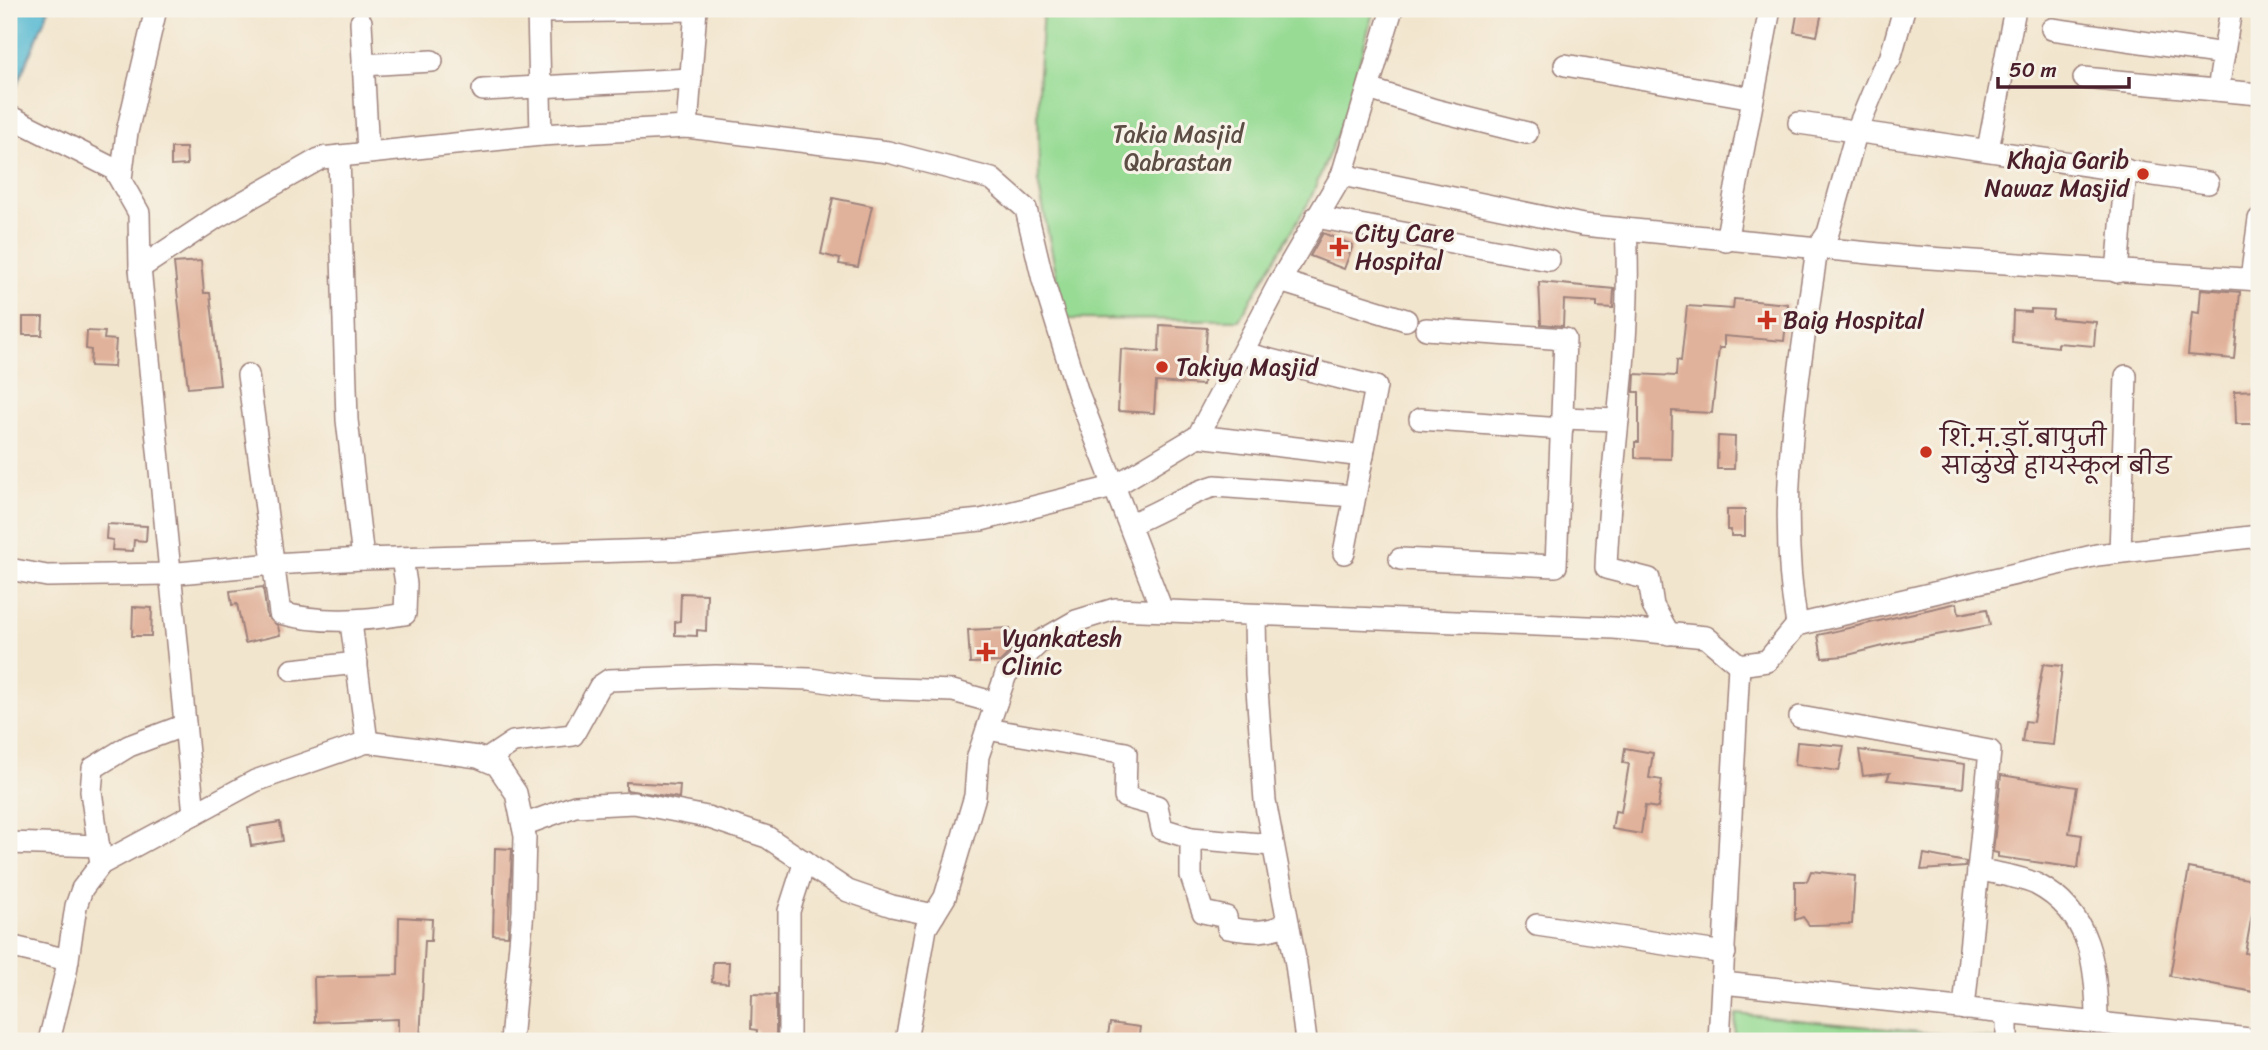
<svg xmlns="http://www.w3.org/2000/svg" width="2268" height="1050" viewBox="0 0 2268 1050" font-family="Sriracha,'Playpen Sans Deva',sans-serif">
<rect width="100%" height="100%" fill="#f7f3e8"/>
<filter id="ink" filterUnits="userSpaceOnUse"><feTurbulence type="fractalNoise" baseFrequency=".0143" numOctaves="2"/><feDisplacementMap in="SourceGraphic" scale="14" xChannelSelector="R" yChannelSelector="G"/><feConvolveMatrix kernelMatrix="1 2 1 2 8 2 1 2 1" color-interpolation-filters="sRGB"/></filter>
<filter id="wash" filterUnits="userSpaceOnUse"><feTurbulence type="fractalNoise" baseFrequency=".00686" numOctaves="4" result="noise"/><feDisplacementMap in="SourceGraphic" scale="28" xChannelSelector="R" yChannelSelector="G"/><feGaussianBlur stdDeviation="1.57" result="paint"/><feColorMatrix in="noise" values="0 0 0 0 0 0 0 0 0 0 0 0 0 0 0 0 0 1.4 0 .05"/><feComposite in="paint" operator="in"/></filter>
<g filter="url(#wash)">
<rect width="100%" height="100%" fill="#f2e5cd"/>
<g fill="#97db94" stroke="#707d60" stroke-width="2">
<polygon points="1043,9 1374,9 1345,115 1310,200 1239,320 1065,319 1039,187 1038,89"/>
<polygon points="1736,1014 2001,1040 1734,1041"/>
</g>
<polygon fill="#53b8d2" stroke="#4e6c7e" stroke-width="2" points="9,9 49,9 9,104"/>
<g id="blocks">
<g fill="#e1b29b">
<polygon points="1798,9 1822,12 1817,36 1794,32"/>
<polygon points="171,148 186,148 187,165 171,166"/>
<polygon points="833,198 872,206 858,267 839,264 840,259 821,254"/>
<polygon points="1323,233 1353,245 1344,269 1310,256"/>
<polygon points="201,261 204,293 210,293 220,385 188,388 174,263"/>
<polygon points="1539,282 1614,289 1613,308 1597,307 1597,302 1564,300 1563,326 1541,324"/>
<polygon points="2201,289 2240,292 2234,359 2188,355 2192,312 2199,313"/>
<polygon points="1734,299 1788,304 1784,341 1724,336 1724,348 1719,348 1712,413 1672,411 1671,459 1635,458 1635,442 1639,442 1639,392 1634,392 1635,374 1676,376 1677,360 1681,361 1687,306 1733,309"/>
<polygon points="2031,309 2053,310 2052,318 2096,322 2094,346 2058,343 2058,347 2012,342 2013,311 2031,312"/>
<polygon points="23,317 43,317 42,335 23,335"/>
<polygon points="1160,325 1207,328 1203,385 1156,382 1154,413 1118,411 1121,349 1159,352"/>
<polygon points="87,331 105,332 104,339 116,340 114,367 90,366 91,350 86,349"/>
<polygon points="2259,390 2259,424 2236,424 2235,391"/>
<polygon points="1718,436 1735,437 1734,469 1717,469"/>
<polygon points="1727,510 1745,510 1745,536 1731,536 1731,530 1727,530"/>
<polygon points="107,524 147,526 146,541 134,540 133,551 112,550 113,540 106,539"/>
<polygon points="263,587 267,616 278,626 280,635 245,643 237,604 232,605 230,591"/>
<polygon points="681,593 707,594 706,631 697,630 697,636 675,635 675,622 680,621"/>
<polygon points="1957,603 1959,614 1987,609 1990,625 1899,642 1844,656 1822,658 1818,635"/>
<polygon points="133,607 152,608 151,636 132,636"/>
<polygon points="1010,628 1011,651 1000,662 970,663 968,630"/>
<polygon points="2043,664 2062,666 2053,745 2022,742 2025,721 2033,722"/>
<polygon points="1797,742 1844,746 1839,771 1795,765"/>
<polygon points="1625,748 1653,753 1649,778 1662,780 1658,808 1645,806 1641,834 1612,829 1615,811 1621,812 1629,764 1623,763"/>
<polygon points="1859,750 1965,764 1963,788 1887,780 1890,773 1863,776"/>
<polygon points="2001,775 2077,787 2069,833 2082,835 2078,868 1998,857 1998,853 1993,852"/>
<polygon points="626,782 680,785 679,798 626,790"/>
<polygon points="280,822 283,841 251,846 248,827"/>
<polygon points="495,848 512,849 508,936 493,935"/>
<polygon points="1924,854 1966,862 1965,867 1921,870"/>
<polygon points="2189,868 2258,881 2245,953 2259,956 2259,993 2170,976"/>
<polygon points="1811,871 1855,876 1852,924 1809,925 1803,917 1795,920 1795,881 1807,881"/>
<polygon points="399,917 432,919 431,941 425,941 420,1041 398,1041 398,1019 315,1022 314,977 398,975"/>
<polygon points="713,962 729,962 728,983 712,982"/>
<polygon points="752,994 776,995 776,1041 756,1041 757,1030 751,1029"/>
<polygon points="1110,1023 1140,1027 1138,1041 1107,1041"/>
</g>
</g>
</g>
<g filter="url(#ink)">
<use href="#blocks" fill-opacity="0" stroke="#9e827c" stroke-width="2"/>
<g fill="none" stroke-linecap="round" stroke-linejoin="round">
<g stroke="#9e827c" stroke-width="24">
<g id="minor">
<polyline points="538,9 541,135"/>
<polyline points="538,12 696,10"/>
<polyline points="361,22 368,153"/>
<polyline points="2052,29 2224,54"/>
<polyline points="363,65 432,61"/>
<polyline points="1565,65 1753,98"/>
<polyline points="2084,78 2259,94"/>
<polyline points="1369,89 1435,110 1527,133"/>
<polyline points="483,90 691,79"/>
<polyline points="2218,90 2231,9"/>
<polyline points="9,116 114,169 139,213 140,268 194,814 255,781 367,742 478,757 497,765 516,793 525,836 523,911 511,1041"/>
<polyline points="1799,123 2208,183"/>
<polyline points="687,127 696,9"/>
<polyline points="1988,149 2015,9"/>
<polyline points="339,156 347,420 363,559"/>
<polyline points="1342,175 1583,225 1900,256 2259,280"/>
<polyline points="121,179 127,132 156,9"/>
<polyline points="1316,217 1549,260"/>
<path d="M 1626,230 C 1633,343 1610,455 1606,568 L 1649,579 L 1653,606 L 1669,634"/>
<polyline points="1726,241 1770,9"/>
<polyline points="140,268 217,217 321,158 541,135 687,127 888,152 992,179 1026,209 1043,280 1078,393 1162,610"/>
<polyline points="2117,272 2126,170"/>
<polyline points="2251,279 2259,219"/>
<polyline points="1280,281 1406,320"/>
<polyline points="1243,353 1376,387 1344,553"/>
<path d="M 248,375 L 280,613 C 323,624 361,621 405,614 L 406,584 L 402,558"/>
<polyline points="1562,418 1618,420"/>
<polyline points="1420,419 1562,429"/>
<polyline points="1198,436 1363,456"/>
<path d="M 1130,524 C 1159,513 1186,494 1215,486 L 1354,496"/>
<polyline points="2120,552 2126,376"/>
<polyline points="1400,559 1556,566 1565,339 1426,329"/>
<polyline points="9,569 47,576 168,574 273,564 363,559 690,549 981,520 1113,487 1198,436 1280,281 1342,175 1392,9"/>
<polyline points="1255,616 1256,675 1265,801 1296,964 1306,1041"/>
<polyline points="351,623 367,742"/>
<path d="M 1797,625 C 1775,500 1799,374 1817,249 L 1828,233 L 1857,130 L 1882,70 L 1890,59 L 1904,9"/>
<polyline points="292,670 357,663"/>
<polyline points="1800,717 1990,751 1964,1009"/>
<path d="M 987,729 L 1126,753 L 1125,797 L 1157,806 L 1162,829 L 1191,838 L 1191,876 L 1203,912 L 1226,917 L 1228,928 C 1251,932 1267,934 1288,923"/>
<polyline points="486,760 513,742 573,735 600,686 609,680 716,676 810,679 869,688 953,691 996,703"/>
<polyline points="523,825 575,806 634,803 707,817 767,837 848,891 892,906 934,915"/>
<polyline points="1191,838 1272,845"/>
<polyline points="9,843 99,846"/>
<polyline points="101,864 91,791 93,768 129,746 185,725"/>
<path d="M 1978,869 C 1996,874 2019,876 2036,884 C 2092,913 2097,968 2097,1023"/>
<polyline points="1537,925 1725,953"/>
<polyline points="9,946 68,960"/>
<polyline points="1723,983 2259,1040"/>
<polyline points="49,1041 66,972 76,906 82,889 101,864 194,814"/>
<polyline points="789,1041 789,911 805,861"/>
<polyline points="906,1041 926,928 945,897 975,796 978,756 1006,674 1041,641 1076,621 1115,609 1614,628 1706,637 1739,665 1767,661 1797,625 2097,555 2259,536"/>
<polyline points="1719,1041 1739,665"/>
<polyline points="2007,1041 2007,1014"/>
</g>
</g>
<use href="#minor" stroke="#fff" stroke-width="21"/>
</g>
</g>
<g fill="#c8321e" stroke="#f7f3e8" stroke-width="2.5">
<circle cx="2143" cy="174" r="7"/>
<path d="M1335.5 236.5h7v7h7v7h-7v7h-7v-7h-7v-7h7z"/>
<path d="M1763.5 309.5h7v7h7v7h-7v7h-7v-7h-7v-7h7z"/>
<circle cx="1162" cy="367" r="7"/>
<circle cx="1926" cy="452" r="7"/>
<path d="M982.5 641.5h7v7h7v7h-7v7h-7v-7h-7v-7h7z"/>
</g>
<g text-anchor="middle" stroke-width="6" stroke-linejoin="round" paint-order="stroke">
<g font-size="24" fill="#5d4e45" stroke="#f7f3e8">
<text x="1178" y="142">Takia Masjid<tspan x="1178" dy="28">Qabrastan</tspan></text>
</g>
<g font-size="24" fill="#4a1f2b" stroke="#f7f3e8" text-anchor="start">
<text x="2129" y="168" text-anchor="end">Khaja Garib<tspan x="2129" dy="28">Nawaz Masjid</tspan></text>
<text x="1355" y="241">City Care<tspan x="1355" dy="28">Hospital</tspan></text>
<text x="1783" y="328">Baig Hospital</text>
<text x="1176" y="375">Takiya Masjid</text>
<text x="1940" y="446">शि.म.डॉ.बापुजी<tspan x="1940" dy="28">साळुंखे हायस्कूल बीड</tspan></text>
<text x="1002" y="646">Vyankatesh<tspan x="1002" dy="28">Clinic</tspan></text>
</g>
</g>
<rect width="2268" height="1050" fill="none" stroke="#f7f3e8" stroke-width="35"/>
<path d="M1998 77v10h131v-10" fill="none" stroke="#4a1f2b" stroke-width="3.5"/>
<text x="2009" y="77" font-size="21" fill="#4a1f2b" stroke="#f7f3e8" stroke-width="5" paint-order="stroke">50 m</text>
</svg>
